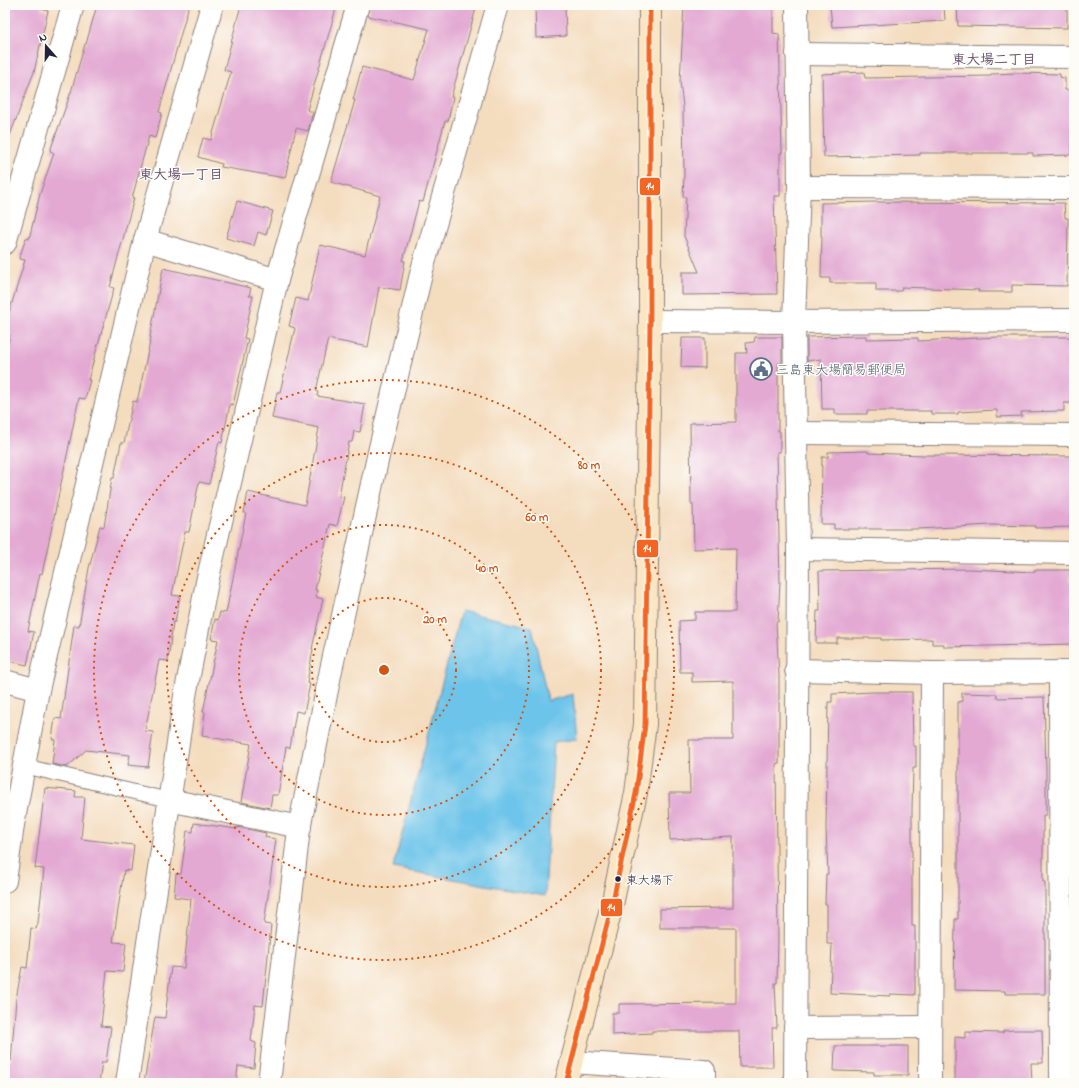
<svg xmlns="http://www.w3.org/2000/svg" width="1079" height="1088" viewBox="0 0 1079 1088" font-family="'Indie Flower','Klee One',sans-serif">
<rect width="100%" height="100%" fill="#fdfcf7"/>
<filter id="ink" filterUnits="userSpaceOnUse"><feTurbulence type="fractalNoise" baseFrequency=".025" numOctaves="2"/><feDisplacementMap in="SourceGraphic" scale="8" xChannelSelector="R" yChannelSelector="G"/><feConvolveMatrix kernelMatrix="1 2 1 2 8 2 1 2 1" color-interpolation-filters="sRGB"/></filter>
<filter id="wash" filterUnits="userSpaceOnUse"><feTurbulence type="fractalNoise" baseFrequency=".012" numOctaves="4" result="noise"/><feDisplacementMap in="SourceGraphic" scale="16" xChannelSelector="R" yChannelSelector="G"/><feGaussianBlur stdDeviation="0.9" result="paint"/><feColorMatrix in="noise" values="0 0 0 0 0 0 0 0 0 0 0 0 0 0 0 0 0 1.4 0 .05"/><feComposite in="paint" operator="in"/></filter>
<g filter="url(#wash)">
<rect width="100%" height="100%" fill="#f4dcbe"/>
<polygon fill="#6dc4ea" stroke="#487392" points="461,611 532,627 548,701 573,694 577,739 554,742 545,896 393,868"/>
<g id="blocks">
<g fill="#e3a9d3">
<polygon points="7,5 42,5 41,9 48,11 34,72 7,143 5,143 5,14"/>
<polygon points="97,5 189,5 159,112 162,113 155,138 149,136 132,198 134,198 110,287 114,288 88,380 90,380 85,399 79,398 42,574 40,573 28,631 34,632 27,665 5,660 5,357 10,335 5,334 5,315 8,316 25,260 19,259 26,238 29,239 40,194 54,153 50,151 71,92 85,44 86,44"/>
<polygon points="241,5 337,5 307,110 313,112 308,131 296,128 285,178 221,167 222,164 198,157 203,138 211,140 231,72 224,70"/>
<polygon points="370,5 477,5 451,97 453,97 448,121 445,121 423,202 419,201 403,261 405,261 400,290 379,287 368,347 328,339 316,391 318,392 317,396 365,404 360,432 354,431 352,442 349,442 339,496 344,497 337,526 330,524 315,590 317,590 316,597 323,599 312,649 313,649 307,683 310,684 304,713 296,711 290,748 286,747 278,795 272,795 270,808 241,802 251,744 202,736 205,712 203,712 218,640 211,639 215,619 218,620 220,612 226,613 246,513 244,513 248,492 305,505 319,428 272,418 277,392 280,392 295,328 289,326 296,298 308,301 320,245 365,255 380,196 331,182 355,100 353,100 362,67 414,80 429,29 368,16"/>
<polygon points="535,5 565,5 566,36 536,38"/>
<polygon points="684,5 773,5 773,33 779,34 782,153 780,153 780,196 774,196 777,294 682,295 682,272 699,272 684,236 686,197 683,197 684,176 683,106 680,82"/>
<polygon points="830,5 944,5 945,21 832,27"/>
<polygon points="957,5 1067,5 1067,28 958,26"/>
<polygon points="864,72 865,78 991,76 991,74 1018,73 1060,74 1060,77 1065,78 1065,90 1071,90 1072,155 1033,156 1033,153 920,153 920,155 824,157 822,74"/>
<polygon points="237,201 273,211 266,235 258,232 254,246 226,238"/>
<polygon points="877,202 1064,203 1065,218 1068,218 1067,286 1012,285 1012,292 978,292 979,290 902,287 901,291 876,291 876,283 830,283 830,278 821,278 822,236 821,236 821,203"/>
<polygon points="163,268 251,288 249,296 253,296 244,338 248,339 233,405 230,404 222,443 219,442 209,484 199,482 189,532 185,532 172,595 180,596 175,622 173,622 168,661 159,660 145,731 153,732 148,767 128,765 130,755 86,750 67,767 52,764 55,740 52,739 55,718 61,719 74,625 79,626 89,568 100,526 104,527 112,478 114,478 121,443 124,443 133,401 137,402 151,337 150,337"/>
<polygon points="866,336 866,339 918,338 918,341 998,337 1072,337 1072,351 1074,351 1074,403 1064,403 1064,411 1021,412 1022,416 997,417 997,410 958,412 958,414 931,414 931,411 867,411 867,414 835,414 835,409 822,409 821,359 807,361 807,337"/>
<polygon points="755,337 782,337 782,363 778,363 778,431 780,431 780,452 777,452 780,582 778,622 776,622 779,675 779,763 776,764 778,940 777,983 775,983 777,1028 772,1028 773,1067 740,1067 739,1031 652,1031 652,1033 612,1035 612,1013 619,1013 619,1004 736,1003 736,928 660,928 660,909 733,908 733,837 670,840 669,793 690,793 689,740 733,740 733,681 692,682 692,672 680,672 679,621 695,620 695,612 735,612 736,548 694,549 693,504 691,504 690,423 736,422 736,353 747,353 746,343 754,342"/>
<polygon points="682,338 705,338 705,368 681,367"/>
<polygon points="868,451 868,453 924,455 1073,456 1074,508 1072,508 1072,527 1035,528 1035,526 991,525 918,529 834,529 834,524 821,524 822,457 828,457 828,452"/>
<polygon points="969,569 1034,572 1034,570 1070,570 1070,581 1074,581 1073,644 944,647 944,644 932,644 932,639 881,640 881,638 837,638 837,643 816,643 817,611 820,611 819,571"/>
<polygon points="873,692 912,692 913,746 916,746 916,768 913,768 912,810 912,926 915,926 915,995 890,994 890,996 830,993 832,944 827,944 827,904 825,904 826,874 828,874 826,829 828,702 832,702 832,694"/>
<polygon points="962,693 997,694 997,698 1044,697 1046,767 1046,815 1043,815 1043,882 1045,882 1045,994 1005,994 1005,991 954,990 955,919 958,919 958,702 962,701"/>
<polygon points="45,788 76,791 75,797 85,797 81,839 134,845 131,871 124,870 113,942 126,943 123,972 107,971 101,1026 111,1027 106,1062 102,1062 99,1083 5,1083 5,1060 11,1061 16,999 22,967 27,968 31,928 36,929 38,923 44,869 35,868"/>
<polygon points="194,823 237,829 237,827 266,833 265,837 276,839 264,924 271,925 263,1006 255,1005 251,1041 256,1043 254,1068 238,1066 236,1083 144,1083 155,1017 165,1018 171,967 184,968 191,899 174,897 176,874 181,874 187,831 193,832"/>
<polygon points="1014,1030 1042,1030 1043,1063 1031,1063 1032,1083 955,1083 955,1037 965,1038 965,1032 1003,1033 1003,1031"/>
<polygon points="835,1046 908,1046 908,1075 874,1075 874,1072 834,1071"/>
</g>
</g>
</g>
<g filter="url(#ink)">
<use href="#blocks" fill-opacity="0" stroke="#8b7f7c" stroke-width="1"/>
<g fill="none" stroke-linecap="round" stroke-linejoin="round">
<g stroke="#8b7f7c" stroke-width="16">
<polyline id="lane" points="24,766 169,800"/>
</g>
<g stroke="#8b7f7c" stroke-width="24">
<g id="street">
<polyline points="797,54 1074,57"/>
<polyline points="799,187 1074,188"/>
<polyline points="145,240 277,280"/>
<polyline points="5,243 73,5"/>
<polyline points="650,321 794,322 1074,320"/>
<polyline points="797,433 1074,435"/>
<polyline points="798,549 1074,553"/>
<polyline points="796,670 932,673 1074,672"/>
<polyline points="1060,673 1061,1083"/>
<polyline points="5,681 38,690"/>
<polyline points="169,800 300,827"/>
<polyline points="5,881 13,825 38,690 145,240 212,5"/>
<polyline points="795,1028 929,1027"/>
<polyline points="571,1062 704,1071 704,1083"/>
<polyline points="127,1083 185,696 207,582 277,280 358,5"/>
<polyline points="269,1083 299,829 331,670 379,452 422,270 498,5"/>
<polyline points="795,1083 798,549 794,322 799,187 797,5"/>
<polyline points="930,1083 932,673"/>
</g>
</g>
<g stroke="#8b7f7c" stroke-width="24">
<polyline id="secondary" points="566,1083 612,905 636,793 645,724 650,321 650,5"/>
</g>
<use href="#lane" stroke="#fff" stroke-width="14"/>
<use href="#street" stroke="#fff" stroke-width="22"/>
<use href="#secondary" stroke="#fbe6c4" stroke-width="22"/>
<g stroke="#fdfcf7" stroke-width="8">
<polyline id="bus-1" points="566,1083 612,905 636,793 645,724 650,321 650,5"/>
</g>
<use href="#bus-1" stroke="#f26522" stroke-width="5"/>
</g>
</g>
<g fill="none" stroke="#d45411" stroke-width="2" stroke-dasharray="2 4">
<circle cx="384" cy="670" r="72"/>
<circle cx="384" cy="670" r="145"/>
<circle cx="384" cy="670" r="217"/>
<circle cx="384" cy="670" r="290"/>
</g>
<defs>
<g id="civic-ring" transform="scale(1.15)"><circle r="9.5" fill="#fdfcf7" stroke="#5c6f8a" stroke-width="1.5"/><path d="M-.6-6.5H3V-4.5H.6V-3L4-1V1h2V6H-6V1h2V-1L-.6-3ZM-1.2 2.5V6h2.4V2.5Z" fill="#5c6f8a"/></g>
</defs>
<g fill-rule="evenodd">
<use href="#civic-ring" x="761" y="369"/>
</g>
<circle fill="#22223b" stroke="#fdfcf7" stroke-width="1.5" cx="618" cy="879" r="3.5"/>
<g text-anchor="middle" stroke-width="3" stroke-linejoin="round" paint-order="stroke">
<g font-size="12" fill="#22223b" stroke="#fdfcf7" text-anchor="start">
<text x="626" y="884">東大場下</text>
</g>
<g font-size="13" fill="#4e5e75" stroke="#fdfcf7" text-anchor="start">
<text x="776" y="374">三島東大場簡易郵便局</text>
</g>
<g font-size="14" font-weight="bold" fill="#665170" stroke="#fdfcf7">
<text x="994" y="64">東大場二丁目</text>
<text x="181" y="179">東大場一丁目</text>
</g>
</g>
<circle cx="384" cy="670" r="6" fill="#d45411" stroke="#fdfcf7" stroke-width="2"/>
<g font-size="12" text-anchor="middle" font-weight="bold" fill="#d45411" stroke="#fdfcf7" stroke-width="3" stroke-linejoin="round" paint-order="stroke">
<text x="589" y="469">80 m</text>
<text x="537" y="521">60 m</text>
<text x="487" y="572">40 m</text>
<text x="435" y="623">20 m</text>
</g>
<g stroke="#fdfcf7" stroke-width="1.5">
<rect x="639" y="177" width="22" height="19" rx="4" fill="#f26522"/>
<rect x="636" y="539" width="23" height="19" rx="4" fill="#f26522"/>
<rect x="600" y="898" width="23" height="19" rx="4" fill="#f26522"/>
</g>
<g font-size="11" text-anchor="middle" font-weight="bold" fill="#fff">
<text x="650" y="190">14</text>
<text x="647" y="552">14</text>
<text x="611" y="911">14</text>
</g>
<rect width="1079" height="1088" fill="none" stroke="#fdfcf7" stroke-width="20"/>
<g transform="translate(46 46) rotate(340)" stroke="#fdfcf7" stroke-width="3" paint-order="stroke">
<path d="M0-3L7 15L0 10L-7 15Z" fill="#22223b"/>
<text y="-6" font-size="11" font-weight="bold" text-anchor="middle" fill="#22223b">N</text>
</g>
</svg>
